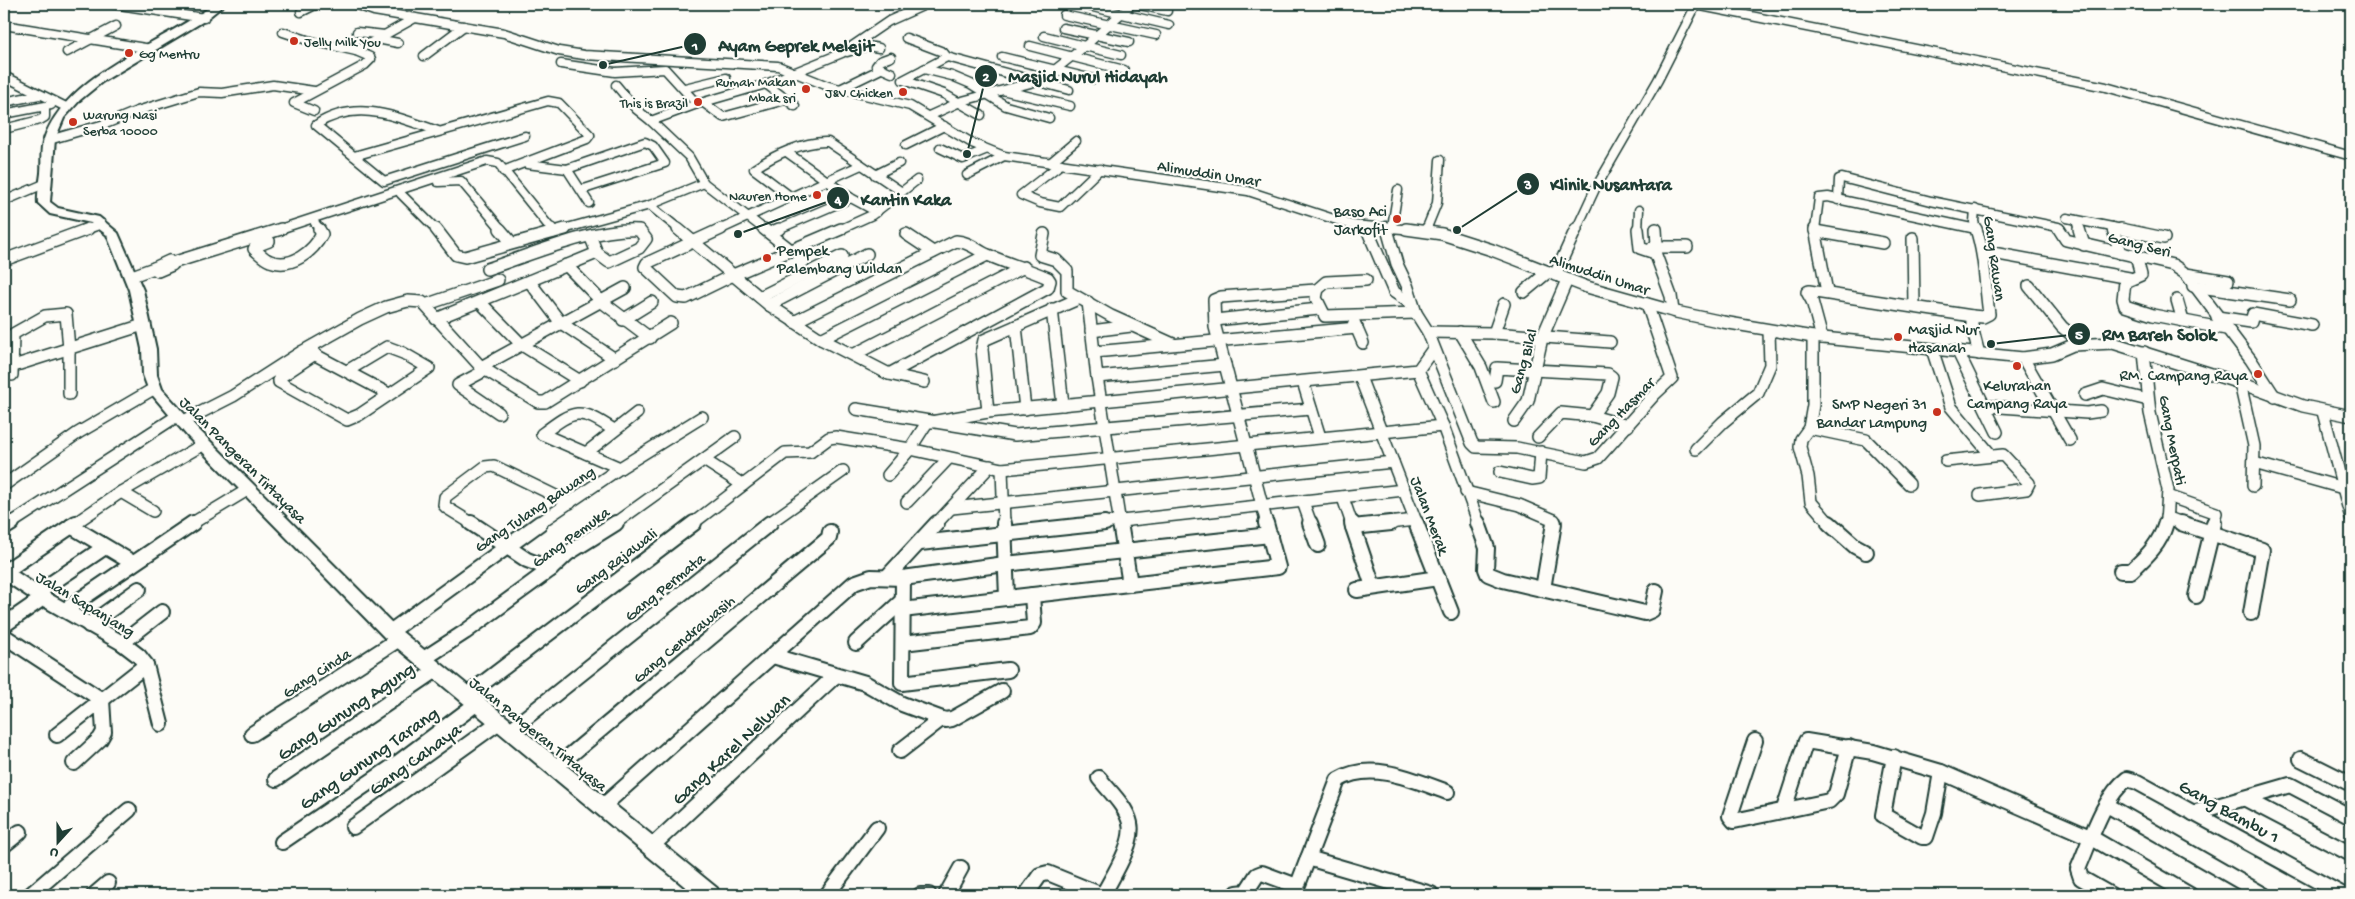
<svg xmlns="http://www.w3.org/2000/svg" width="2355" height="899" viewBox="0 0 2355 899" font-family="'Gochi Hand',sans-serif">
<rect width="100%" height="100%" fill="#fdfcf7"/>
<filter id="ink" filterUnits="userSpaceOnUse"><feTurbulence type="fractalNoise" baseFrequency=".02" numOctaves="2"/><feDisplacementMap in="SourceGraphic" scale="10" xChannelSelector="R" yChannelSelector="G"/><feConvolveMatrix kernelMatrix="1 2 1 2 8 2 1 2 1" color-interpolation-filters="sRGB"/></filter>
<g filter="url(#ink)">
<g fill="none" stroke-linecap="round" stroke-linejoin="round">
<g stroke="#1f3d34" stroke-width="11">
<g id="minor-far2">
<polyline points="113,4 204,18"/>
<polyline points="354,4 374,11 504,33 559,51 584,55 778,66 828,86 910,106 972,143 1004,156 1248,191 1352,225 1415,230"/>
<polyline points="1080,4 1169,25"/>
<polyline points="1135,4 1167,11"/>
<polyline points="301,12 317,4"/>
<polyline points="1064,15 1156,35"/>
<polyline points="4,25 151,49"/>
<polyline points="1063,28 1129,42"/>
<polyline points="283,32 307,40 356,51"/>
<polyline points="357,32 385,35"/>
<polyline points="1044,36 1121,55"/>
<polyline points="906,38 943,52 947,57"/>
<polyline points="377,39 398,43"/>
<polyline points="1030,46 1124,70"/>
<polyline points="67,52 116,26"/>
<polyline points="847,52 867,46 879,48"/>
<polyline points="424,56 464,26"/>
<polyline points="891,57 880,61 876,66 892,73"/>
<polyline points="1002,57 1093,79"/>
<polyline points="561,64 615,72 665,69 697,104"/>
<polyline points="924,69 952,76 971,84 1006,106 1049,118"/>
<polyline points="4,76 66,107"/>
<polyline points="766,84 795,106"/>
<polyline points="616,85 636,109 651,121"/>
<polyline points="685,88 726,78"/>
<polyline points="840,89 881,69"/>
<polyline points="1006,91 1070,106"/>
<polyline points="4,102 39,95"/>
<polyline points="704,103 723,117 785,100"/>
<polyline points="314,111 294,103 365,65 371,59 370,57 356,51 415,18"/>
<polyline points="4,114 51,105"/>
<polyline points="981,115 944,94 903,80 947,57 1069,90"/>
<polyline points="929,116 962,101 1042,80 1085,46 1132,4"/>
<polyline points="4,129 40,120 45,117 45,107"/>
<path d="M 438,131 C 396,117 357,98 316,125 L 384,181 L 525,136"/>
<polyline points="49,140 108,123 137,111 199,92 222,93 273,85 314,91"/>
<polyline points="906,145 944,126"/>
<polyline points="940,148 963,159 985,150"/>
<polyline points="788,153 851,198 877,212"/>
<polyline points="354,156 548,101 559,103 590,135 587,139 503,171"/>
<polyline points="1050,163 1076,141"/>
<polyline points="527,164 567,169"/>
<polyline points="1061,164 1021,195 1040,203 1060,207 1100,169"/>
<polyline points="875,175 899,163"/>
<polyline points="967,175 1004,156"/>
<polyline points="438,182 461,181 502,230"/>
<polyline points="581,190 665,163 653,146 645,142 567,169 589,203"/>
<polyline points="401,194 437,230"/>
<path d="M 791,197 L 754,169 C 774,155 804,141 828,142 L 899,190"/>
<polyline points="1838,200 1839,179 1842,178 1931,201 2058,227 2060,230"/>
<polyline points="4,201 44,184"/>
<polyline points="653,208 680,230"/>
<polyline points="1975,209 1974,222 1977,230"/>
<polyline points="2067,218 2112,227 2113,230"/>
<polyline points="2076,220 2079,230"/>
<polyline points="315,223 320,230"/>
<polyline points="1386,226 1387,230"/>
<polyline points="1366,227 1367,230"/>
<polyline points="1392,227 1398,190"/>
<polyline points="2112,227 2127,230"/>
<polyline points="85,230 102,224"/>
<polyline points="277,230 487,161 498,163 552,230"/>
<polyline points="560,230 650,205 704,183"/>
<polyline points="622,230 639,230"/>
<polyline points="719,230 861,165"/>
<polyline points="765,230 704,183 689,157 651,121 697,104 766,84 842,53 889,21 927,4"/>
<polyline points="776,230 851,198"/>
<polyline points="839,230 872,215 917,180"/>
<polyline points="1426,230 1437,203 1440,160"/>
<polyline points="1576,230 1595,189 1658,80 1696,5 2106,87 2351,156"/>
<polyline points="1638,230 1639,210"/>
<polyline points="1815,230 1819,198 1828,197 1976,229"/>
</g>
</g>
<g stroke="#1f3d34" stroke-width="14">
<g id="minor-far1">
<polyline points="436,229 456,255 465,257 565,229"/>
<polyline points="500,229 512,243"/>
<polyline points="551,229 553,232"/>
<polyline points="678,229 769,305 821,339 889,374 924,382"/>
<polyline points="721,229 647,263 645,267 677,297 686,298 733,275 841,229"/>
<polyline points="764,229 792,251"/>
<polyline points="1367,229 1394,292 1413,305"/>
<polyline points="1387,229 1397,264 1407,285 1416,313 1428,332 1472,443 1476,447 1517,448 1586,462 1598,458 1654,395 1672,378 1647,304"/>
<polyline points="1406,229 1442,234 1492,250 1587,287 1676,312 1723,322 1813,337 2023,358 2052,354 2073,345 2113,343 2240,383 2303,406 2351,416"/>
<polyline points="1638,229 1640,248 1655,253"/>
<polyline points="1656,229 1657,245"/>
<polyline points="1815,229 1827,292"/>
<path d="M 1976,229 C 1985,256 1985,286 1989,314 L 1983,317 L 1972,316 L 1972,327 L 1979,354"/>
<polyline points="2059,229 2066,240 2173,265 2186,274 2251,360 2275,397"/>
<polyline points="2079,229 2084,245"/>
<polyline points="2113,229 2120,253"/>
<polyline points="2121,229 2164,238"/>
<polyline points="1426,231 1427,229"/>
<polyline points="1815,231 1883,243"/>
<polyline points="770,233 779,229"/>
<polyline points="906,234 933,252"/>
<polyline points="1044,234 1040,255 1056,260 1067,271 1067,291 1111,316 1173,344"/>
<polyline points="1913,238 1914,306"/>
<path d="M 269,241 L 256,246 L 254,249 C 259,253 264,259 270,261 C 291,269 313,252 322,234 L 319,229"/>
<polyline points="1982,251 2129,278"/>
<polyline points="2136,256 2141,275 2125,282 2123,299 2125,306 2153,315 2226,329"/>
<polyline points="4,260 88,229"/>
<polygon points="169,261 172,265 158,271 154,268"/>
<polyline points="172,263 281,229"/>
<polyline points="566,265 602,302 650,338"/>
<path d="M 487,269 C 530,255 595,227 639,230 L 646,239 L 639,248 L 609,262 L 597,253 L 591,238"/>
<polyline points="2186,274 2228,281"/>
<polyline points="1555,275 1576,229"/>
<polyline points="132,276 154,268"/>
<polyline points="1366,280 1326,282 1318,289 1316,298 1325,316 1416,313"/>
<polyline points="529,281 561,323 615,359"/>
<polyline points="2029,286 2062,327 2083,344"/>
<polyline points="2193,286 2290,300"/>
<polyline points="1524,292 1548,272"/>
<polyline points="760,297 842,256"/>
<polyline points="2177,300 2183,321"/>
<polyline points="480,302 522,345 580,381"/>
<polyline points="1088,302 1097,377 1120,524"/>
<polyline points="425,305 498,280"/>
<polyline points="769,305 867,254"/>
<polyline points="1052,309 1063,405"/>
<polyline points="1673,311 1671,296 1653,247 1687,247"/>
<polyline points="2217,317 2251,322 2253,314 2312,325"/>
<polyline points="436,319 597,253"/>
<polyline points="623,320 652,302"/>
<polyline points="1215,320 1319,309"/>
<path d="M 794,322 L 956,241 C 970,242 976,250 988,255 C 1008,264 1028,269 1048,278 L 1050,281 L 1048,288 L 889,374"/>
<polyline points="1354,322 1363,343"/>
<polyline points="1016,326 1025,409"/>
<polyline points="1091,331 1131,326"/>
<polyline points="1428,332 1494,333 1610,342"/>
<polyline points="1460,332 1481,367 1494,402"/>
<polyline points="1494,333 1504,304"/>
<polyline points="1813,337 1813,405 1809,428 1801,439 1800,447 1808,476 1811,502 1830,524"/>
<polyline points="1822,338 1812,301 1807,292 1809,291 1972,316"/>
<polyline points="821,339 987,255"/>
<polyline points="1932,349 1951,407 1991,455"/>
<polyline points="308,351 389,394"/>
<polyline points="1094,352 1357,328"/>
<polyline points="1958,352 1997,432"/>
<polyline points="2144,352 2150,413 2168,490 2166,524"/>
<polyline points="315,354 279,378 279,382 347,420 359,415 429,368 403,353 387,347 347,371"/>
<polyline points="853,355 1024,267"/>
<polyline points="2023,358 2070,440"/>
<polyline points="481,367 625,288"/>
<polyline points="4,369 143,325"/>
<polyline points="486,370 458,385 499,413"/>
<polyline points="1418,370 1443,426 1479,524"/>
<polyline points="12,375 13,334 45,316 66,314 69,349 69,394"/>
<polyline points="1097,377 1225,365"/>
<polyline points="1360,377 1417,524"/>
<polyline points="1495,381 1497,368 1608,374 1612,377 1608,393 1592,416"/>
<polyline points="1303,382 1320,437"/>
<polyline points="2240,383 2254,446 2253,486"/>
<polyline points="2085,395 2103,389 2148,400"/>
<polyline points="1986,406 2087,413 2101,411"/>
<polyline points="856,409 1015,435 1311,409"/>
<polyline points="988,412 982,349 984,340 1078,299"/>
<polyline points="2323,412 2351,518"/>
<polyline points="1514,421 1528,401 1542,338 1567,280"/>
<polyline points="182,422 233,396 303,351 360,319 386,307 408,301 422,302 481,367 538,402 545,402 671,323"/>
<polyline points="931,422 988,412 1418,370 1433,349"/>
<polyline points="1809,428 1866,440 1909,484"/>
<polyline points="542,434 620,468"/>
<path d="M 542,434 C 575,409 579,407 614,430"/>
<polyline points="1538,437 1561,413 1592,416 1628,426"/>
<polyline points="1696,449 1723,422 1758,393 1770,365 1769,331"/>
<polyline points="586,453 637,413"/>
<polyline points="704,460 743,485"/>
<polyline points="1946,461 2003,455 2029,483 2026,489 1980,495"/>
<polyline points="2254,463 2343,488"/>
<polyline points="1002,469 1004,524"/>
<polyline points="1500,472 1532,479 1539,478 1541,452"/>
<polyline points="888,475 910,449 928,421"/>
<polyline points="4,485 78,433 155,388"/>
<polyline points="121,492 153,511"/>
<polyline points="1466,492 1519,505 1554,520 1553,524"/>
<polyline points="2168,496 2216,513 2213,524"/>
<polyline points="1343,498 1352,524"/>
<polyline points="907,502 948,459"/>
<polyline points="1303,502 1311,524"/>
<polyline points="952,508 1393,462"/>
<polyline points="2166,517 2184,524"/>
<polyline points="10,524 177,416"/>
<polyline points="74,524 121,492 204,444"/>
<polyline points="191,524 249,489"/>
<polyline points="473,524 447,508 444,505 445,497 485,467 494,466 570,503"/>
<polyline points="538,524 620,468 702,417"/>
<polyline points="614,524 735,437"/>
<polyline points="692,524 785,453 810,452 829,438 836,437 910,449 1002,469 1443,426"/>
<polyline points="768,524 843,471"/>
<polyline points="936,524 990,466"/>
<polyline points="1094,524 1404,490"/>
<polyline points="1267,524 1215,327 1214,300 1221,297 1316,290"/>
<polyline points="1380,524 1415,520"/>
</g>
</g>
<g stroke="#1f3d34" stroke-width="18">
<g id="minor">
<polyline points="471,523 527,560 551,569"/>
<polyline points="1004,523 1007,597"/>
<polyline points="1120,523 1130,584"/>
<polyline points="1310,523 1318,545"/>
<polyline points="1352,523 1353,527 1391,523"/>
<polyline points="1416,523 1451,612"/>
<polyline points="1478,523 1487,548 1486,569 1488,574 1503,580 1645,613 1652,610 1656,591"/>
<polyline points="1829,523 1855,546 1866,552"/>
<polyline points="2181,523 2262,550 2251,613"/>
<polyline points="71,526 133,563"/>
<polyline points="1353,527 1373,586"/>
<polyline points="4,528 12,523"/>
<polyline points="920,543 1105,523"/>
<path d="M 2121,571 L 2131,571 C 2147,556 2160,544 2166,523"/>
<polyline points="4,572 76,523"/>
<polyline points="4,572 43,598 122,643 139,656 146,665 161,724"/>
<polyline points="887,577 937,523"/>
<polyline points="903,578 902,683 1008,670"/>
<polyline points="1543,589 1554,523"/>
<polyline points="1357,590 1438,578"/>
<polyline points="37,593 105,547"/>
<polyline points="2196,596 2214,523"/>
<polyline points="65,610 193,523"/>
<polyline points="902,610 1278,567 1266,523"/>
<polyline points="4,625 43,598"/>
<polyline points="89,625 139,589"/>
<polyline points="390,632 540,523"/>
<polyline points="4,636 102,700 104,732 100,739 74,763"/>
<polyline points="122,643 162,612"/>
<polyline points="856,643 901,602"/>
<polyline points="903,643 1030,628 1034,623 1032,595"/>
<polyline points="773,656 865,683 902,704 945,720 952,719 1002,691"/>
<polyline points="422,660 465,632 551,569 568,553 616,523"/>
<polyline points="466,696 694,523"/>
<polyline points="509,731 770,523"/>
<polyline points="252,734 399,639"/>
<polyline points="57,735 146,665"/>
<polyline points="1755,741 1730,816 1734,821 1829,801 1836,794 1849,747"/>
<polyline points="900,751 940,720"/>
<polyline points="1894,757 1883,815 1922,837 1926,837 1934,813 1941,772"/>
<polyline points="2301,759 2351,784"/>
<polyline points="555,768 829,538 830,532"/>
<path d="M 1099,778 C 1109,791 1126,806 1130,823 C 1135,843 1112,877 1103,895"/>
<polyline points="276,779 435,671"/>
<polyline points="2244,798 2351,854"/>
<polyline points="2107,805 2264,895"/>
<polyline points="602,807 854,583 871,577 903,578 1005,564 1270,535"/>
<polyline points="1784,809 1806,741 1873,752 1941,772 2092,838 2190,895"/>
<polyline points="2193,813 2290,785 2351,817"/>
<polyline points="353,827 499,722"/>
<polyline points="282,842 392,767 476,704"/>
<polyline points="4,845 20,832"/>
<polyline points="651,847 835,676"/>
<polyline points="1308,858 1431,894"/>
<polyline points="1237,893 1246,892 1257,875 1262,873 1297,886"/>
<polyline points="30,895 129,810"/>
<polyline points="94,895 108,883"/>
<polyline points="827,895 877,828"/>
<polyline points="920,895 929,895"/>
<polyline points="946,895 961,868"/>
<polyline points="1026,895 1040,875 1048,873 1102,895"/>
<path d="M 1294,895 L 1338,780 C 1371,760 1414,780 1447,792"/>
<path d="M 2111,895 L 2081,878 L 2078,869 C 2090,842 2103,797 2127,779 L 2137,782 L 2343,895"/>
</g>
</g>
<g stroke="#1f3d34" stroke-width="4">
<path id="major" d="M 214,4 L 225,4 L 204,21 L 102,82 L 80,100 L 64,118 L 55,139 L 50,202 L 58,208 L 99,217 L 118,233 L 143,290 L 156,349 L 157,375 L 162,389 L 198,429 L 396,627 L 717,888 L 720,895 L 695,895 L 384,637 L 188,437 L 149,391 L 143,375 L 142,349 L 129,290 L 107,235 L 91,223 L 50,214 L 38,203 C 37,193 40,183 41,173 C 42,162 40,149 44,139 C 67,73 161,44 214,4 Z"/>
</g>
<use href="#minor-far2" stroke="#fdfcf7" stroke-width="8"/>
<use href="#minor-far1" stroke="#fdfcf7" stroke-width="11"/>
<use href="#minor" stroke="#fdfcf7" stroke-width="14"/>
<use href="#major" fill="#fdfcf7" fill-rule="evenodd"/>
</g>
</g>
<g fill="#c8321e" stroke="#fdfcf7" stroke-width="2">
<circle cx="294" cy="41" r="5"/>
<circle cx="129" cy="53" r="5"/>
<circle cx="806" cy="89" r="5"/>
<circle cx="903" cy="92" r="5"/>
<circle cx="698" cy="102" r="5"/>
<circle cx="73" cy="122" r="5"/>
<circle cx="817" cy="195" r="5"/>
<circle cx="1397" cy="219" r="5"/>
<circle cx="767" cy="258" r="5"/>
<circle cx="1898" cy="337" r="5"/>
<circle cx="2017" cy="366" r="5"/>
<circle cx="2258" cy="374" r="5"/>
<circle cx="1937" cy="412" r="5"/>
</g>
<g text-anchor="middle" stroke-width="4.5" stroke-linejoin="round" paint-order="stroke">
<g font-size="14" fill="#1f3d34" stroke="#fdfcf7" text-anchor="end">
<text x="304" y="46" text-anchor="start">Jelly Milk You</text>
<text x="139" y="58" text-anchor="start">Gg Mentru</text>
<text x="796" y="86">Rumah Makan<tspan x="796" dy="16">Mbak sri</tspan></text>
<text x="893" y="97">J&amp;V Chicken</text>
<text x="688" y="107">This is Brazil</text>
<text x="83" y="119" text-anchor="start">Warung Nasi<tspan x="83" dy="16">Serba 10000</tspan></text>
<text x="807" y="200">Nauren Home</text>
</g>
<g font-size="16" fill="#1f3d34" stroke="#fdfcf7">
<text transform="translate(1209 172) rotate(9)" y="6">Alimuddin Umar</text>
<text transform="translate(2140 243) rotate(14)" y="6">Gang Seri</text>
<text transform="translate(1996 258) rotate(82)" y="6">Gang Rawan</text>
<text transform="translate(1600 273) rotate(18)" y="6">Alimuddin Umar</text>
<text transform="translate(1522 361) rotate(-74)" y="6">Gang Bilal</text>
<text transform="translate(1620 411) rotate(-46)" y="6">Gang Hasmar</text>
<text transform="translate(2174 440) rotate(79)" y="6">Gang Merpati</text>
<text transform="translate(244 459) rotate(45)" y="6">Jalan Pangeran Tirtayasa</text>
<text transform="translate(534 508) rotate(-34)" y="6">Gang Tulang Bawang</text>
<text transform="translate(1431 515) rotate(69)" y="6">Jalan Merak</text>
<text transform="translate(570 536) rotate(-36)" y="6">Gang Pemuka</text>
<text transform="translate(615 560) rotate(-37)" y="6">Gang Rajawali</text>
<text transform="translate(664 586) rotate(-39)" y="6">Gang Permata</text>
<text transform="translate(86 603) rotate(31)" y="6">Jalan Sapanjang</text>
<text transform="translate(683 638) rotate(-40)" y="6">Gang Cendrawasih</text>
<text transform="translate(316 672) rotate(-33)" y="6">Gang Cinda</text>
<text transform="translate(539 733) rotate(39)" y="6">Jalan Pangeran Tirtayasa</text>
</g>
<g font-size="16" fill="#1f3d34" stroke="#fdfcf7" text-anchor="end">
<text x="1387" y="216">Baso Aci<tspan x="1387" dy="18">Jarkofit</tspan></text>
<text x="777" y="255" text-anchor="start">Pempek<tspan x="777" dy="18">Palembang Wildan</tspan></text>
<text x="1908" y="334" text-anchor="start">Masjid Nur<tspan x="1908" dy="18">Hasanah</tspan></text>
<text x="2248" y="380">RM. Campang Raya</text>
<text x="2017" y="390" text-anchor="middle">Kelurahan<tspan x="2017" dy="18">Campang Raya</tspan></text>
<text x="1927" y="409">SMP Negeri 31<tspan x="1927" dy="18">Bandar Lampung</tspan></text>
</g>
<g font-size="19" fill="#1f3d34" stroke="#fdfcf7">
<text transform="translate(345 710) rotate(-34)" y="7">Gang Gunung Agung</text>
<text transform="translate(730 748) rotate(-43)" y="7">Gang Karel Nelwan</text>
<text transform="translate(368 757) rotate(-35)" y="7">Gang Gunung Tarang</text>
<text transform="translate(414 758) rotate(-36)" y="7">Gang Cahaya</text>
<text transform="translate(2230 810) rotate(29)" y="7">Gang Bambu 1</text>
</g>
</g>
<path fill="none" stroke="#1f3d34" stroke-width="2" d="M603 65L695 44M967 154L986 76M1457 230L1528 184M738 234L838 198M1991 344L2079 334"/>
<g fill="#1f3d34" stroke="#fdfcf7" stroke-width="2">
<circle cx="603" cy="65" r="5"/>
<circle cx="967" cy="154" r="5"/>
<circle cx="1457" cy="230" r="5"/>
<circle cx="738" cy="234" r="5"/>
<circle cx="1991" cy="344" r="5"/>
<circle cx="695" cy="44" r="12"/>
<circle cx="986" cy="76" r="12"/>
<circle cx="1528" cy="184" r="12"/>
<circle cx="838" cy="198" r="12"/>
<circle cx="2079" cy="334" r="12"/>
</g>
<g font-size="15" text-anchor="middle" font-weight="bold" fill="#fff">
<text x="695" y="50">1</text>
<text x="986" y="81">2</text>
<text x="1528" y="189">3</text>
<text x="838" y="204">4</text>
<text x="2079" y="339">5</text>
</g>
<g font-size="18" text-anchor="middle" font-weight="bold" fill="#1f3d34" stroke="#fdfcf7" stroke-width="4.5" stroke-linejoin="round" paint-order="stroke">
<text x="796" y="51">Ayam Geprek Melejit</text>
<text x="1088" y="82">Masjid Nurul Hidayah</text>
<text x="1611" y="190">Klinik Nusantara</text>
<text x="906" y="205">Kantin Kaka</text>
<text x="2159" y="340">RM Bareh Solok</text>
</g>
<rect width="2355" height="899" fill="none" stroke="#fdfcf7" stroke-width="20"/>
<rect x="10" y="10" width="2335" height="879" fill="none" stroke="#1f3d34" stroke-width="2" filter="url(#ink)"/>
<g transform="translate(58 842) rotate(201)" stroke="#fdfcf7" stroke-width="4" paint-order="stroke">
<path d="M0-4L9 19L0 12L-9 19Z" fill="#1f3d34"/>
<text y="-8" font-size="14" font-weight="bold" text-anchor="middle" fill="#1f3d34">U</text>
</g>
</svg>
